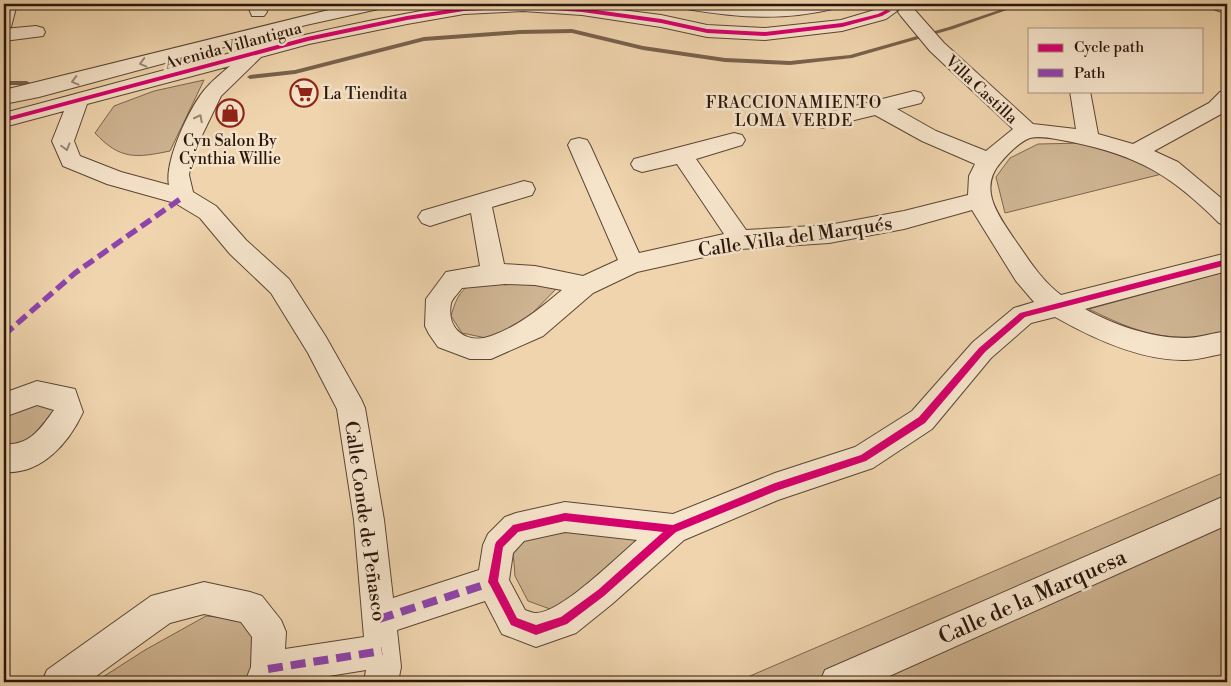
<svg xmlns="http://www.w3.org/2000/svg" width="1231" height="686" viewBox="0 0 1231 686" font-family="'Libre Bodoni',serif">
<rect width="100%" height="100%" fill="#efd4ad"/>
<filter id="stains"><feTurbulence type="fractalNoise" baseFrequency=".004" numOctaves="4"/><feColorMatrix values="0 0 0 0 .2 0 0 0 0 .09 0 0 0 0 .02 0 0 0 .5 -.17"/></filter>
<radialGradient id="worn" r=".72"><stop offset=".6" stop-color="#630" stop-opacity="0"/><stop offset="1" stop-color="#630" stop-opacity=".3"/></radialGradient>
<g fill="#ceb492" stroke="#7c654f">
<path d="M 204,80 L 170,151 C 136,158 120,160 95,133 L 114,106 L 154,91 Z"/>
<polygon points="1086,143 1136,156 1166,173 1005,213 996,177 1010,158 1038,144"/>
<path d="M 1227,271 L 1227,333 C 1169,343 1141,335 1089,309 Z"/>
<path d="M 493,278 L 559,286 L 518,328 L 486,338 L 462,333 L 451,316 C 459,288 465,285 493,278 Z"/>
<polygon points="38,399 58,404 59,415 15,451 4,445 4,412"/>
<polygon points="1227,471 1227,682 736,682"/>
<polygon points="565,528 648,535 572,603 550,609 528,601 515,576 513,550 525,533"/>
<polygon points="206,616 239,619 255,641 254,669 246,682 95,682 145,650"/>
</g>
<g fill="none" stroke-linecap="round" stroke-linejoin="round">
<g fill="#78614c" fill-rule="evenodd">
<polygon points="1017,4 1024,4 953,29 852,58 790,65 725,62 643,50 572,33 520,34 424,41 295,74 250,79 247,77 250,75 295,70 424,37 520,30 572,29 643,46 725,58 790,61 850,55 949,27"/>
<polygon points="4,81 27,81 30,83 27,85 4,85"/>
</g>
<g stroke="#5b4634" stroke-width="2">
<g id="minor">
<polygon points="4,4 17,4 11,27 4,29"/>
<polygon points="247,4 265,4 267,12 264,16 252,16"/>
<polygon points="353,4 386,4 383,8 306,25 39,97 4,104 4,90"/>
<path d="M 463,4 L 582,5 L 661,15 L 707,25 L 765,28 L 841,20 L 888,6 L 894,7 L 897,11 L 886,19 L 842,31 L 765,40 L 707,37 L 661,27 L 582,15 L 523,11 L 464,14 L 407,24 L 309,44 L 261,57 L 221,96 L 192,156 L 189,175 L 193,192 L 216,206 L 246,240 L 289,279 L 326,337 L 361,399 L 365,408 L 384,520 L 393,598 L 479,570 L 483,545 L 488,534 L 505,517 L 516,513 L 565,502 L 673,514 L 775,473 L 855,447 L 912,411 L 973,342 L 1014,308 L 1034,302 L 1016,281 L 972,210 L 904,229 L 829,243 L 740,249 L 637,272 L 593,293 L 543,336 L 491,359 L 470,359 L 438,347 L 429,334 L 425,326 L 426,299 L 446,272 L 480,266 L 471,213 L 430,226 L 422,223 L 418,217 L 422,211 L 524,181 L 532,183 L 535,189 L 532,195 L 492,207 L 504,264 L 535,266 L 583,276 L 618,260 L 568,145 L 571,140 L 579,138 L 587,140 L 590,145 L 639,253 L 724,234 L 677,164 L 642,172 L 634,169 L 631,164 L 634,159 L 734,133 L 742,135 L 745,140 L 742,145 L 696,159 L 746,230 L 829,225 L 904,211 L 968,195 L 969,176 L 975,164 L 922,141 L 875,115 L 822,128 L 815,126 L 812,121 L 815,116 L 914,91 L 921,93 L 924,98 L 921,103 L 897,109 L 936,131 L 986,151 L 1013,129 L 930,51 L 901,16 L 898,12 L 901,8 L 913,8 L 944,43 L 1033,124 L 1076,129 L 1070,91 L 1090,91 L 1098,134 L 1133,144 L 1209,103 L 1220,92 L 1227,90 L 1227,109 L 1223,113 L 1154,151 L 1178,162 L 1227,203 L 1227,226 L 1219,223 C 1171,175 1139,156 1072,142 C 1060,140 1042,135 1030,138 C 1019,142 1008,154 1001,162 C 977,189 999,216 1015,240 C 1029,260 1041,280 1061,295 L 1227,253 L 1227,271 L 1085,309 C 1114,325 1151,338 1185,338 C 1199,338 1213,333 1227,331 L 1227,353 C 1213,355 1200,360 1185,360 C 1141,361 1092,338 1055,317 L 1031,323 L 991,358 L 932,429 L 873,468 L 778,500 L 684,540 L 612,604 L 576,633 L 536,647 L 502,634 L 485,601 L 397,630 L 401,667 L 398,682 L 364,682 L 366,670 L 292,682 L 245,682 L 251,667 L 252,637 L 241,622 L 204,614 L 170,623 L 88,682 L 42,682 L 47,670 L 151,596 L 204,582 L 250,592 L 262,596 L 281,620 L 286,632 L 285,649 L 364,637 L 354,520 L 337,409 L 308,353 L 271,293 L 230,254 L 200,218 L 175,203 L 107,184 L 63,166 L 52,141 L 64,111 L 4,127 L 4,113 C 156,73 307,28 463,4 ZM 230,66 C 222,73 214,79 207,87 C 191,104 164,161 169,185 L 121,172 L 80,156 L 74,141 L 87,104 ZM 505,284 L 535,285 L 562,290 C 539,309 519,326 491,336 C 466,345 446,329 451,303 C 453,298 459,292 462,288 ZM 565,532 L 637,540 C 617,557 561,613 536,613 C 533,613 528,611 525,610 L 509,580 L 513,553 L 524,541 Z"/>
<path d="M 678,4 L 720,4 L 738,7 L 840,4 L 837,8 C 784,21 740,18 687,9 L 681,8 Z"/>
<polygon points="1208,4 1227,4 1227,14 1211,8"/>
<polygon points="36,26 43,28 45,32 43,36 4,41 4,29"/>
<path d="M 37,381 L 75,389 L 83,412 C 69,443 41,475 4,472 L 4,444 C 30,446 40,429 54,410 L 37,405 L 4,417 L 4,393 Z"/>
<polygon points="1227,495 1227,525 876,682 820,682 825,670"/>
</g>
</g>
<use href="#minor" fill="#f5e3ca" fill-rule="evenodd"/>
<polyline stroke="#8e44ad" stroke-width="5.5" stroke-dasharray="12 5.5" stroke-linecap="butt" points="4,335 75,273 183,197"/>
<g stroke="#8e44ad" stroke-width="8" stroke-dasharray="15 8" stroke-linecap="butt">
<polyline points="379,619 493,582"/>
<polyline points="268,669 382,651"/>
</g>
<g stroke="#f5e3ca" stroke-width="3">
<g id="cycleway">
<polygon points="523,4 582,8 661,19 707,29 765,32 842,23 878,14 886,10 891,11 882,16 842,27 765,36 707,33 661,23 582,12 523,8 464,11 407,20 308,41 4,122 4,118 307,37 407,16 464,7"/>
<path d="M 1227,259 L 1227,265 L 1025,317 L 985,352 L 925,423 L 866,461 L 776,491 L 676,532 L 604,596 L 567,624 L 536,635 L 511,625 L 490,585 L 488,582 L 495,545 L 496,542 L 513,525 L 565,513 L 673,525 L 775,483 L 861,455 L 919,417 L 979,348 L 1020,313 ZM 565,521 L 663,532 L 598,590 L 561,617 L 536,625 L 517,618 L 498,581 L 503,547 L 518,532 Z"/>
</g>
</g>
<use href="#cycleway" fill="#d6006c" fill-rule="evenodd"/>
</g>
<defs><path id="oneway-chevron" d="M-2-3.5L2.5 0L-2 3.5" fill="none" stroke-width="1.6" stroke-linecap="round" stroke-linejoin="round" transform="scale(1.25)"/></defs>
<g stroke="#9a8774">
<use href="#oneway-chevron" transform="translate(143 63) rotate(165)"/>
<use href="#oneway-chevron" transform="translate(75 81) rotate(165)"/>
<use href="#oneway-chevron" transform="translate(199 118) rotate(-63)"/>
<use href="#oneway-chevron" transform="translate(66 147) rotate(74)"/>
</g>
<defs>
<g id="supermarket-ring" transform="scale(1.4375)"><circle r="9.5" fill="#f5e3ca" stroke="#8f2418" stroke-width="1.5"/><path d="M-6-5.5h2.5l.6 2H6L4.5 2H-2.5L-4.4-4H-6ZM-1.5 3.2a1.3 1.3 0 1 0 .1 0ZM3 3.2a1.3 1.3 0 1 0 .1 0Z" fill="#8f2418"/></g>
<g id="shop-ring" transform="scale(1.4375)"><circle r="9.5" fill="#f5e3ca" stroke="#8f2418" stroke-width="1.5"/><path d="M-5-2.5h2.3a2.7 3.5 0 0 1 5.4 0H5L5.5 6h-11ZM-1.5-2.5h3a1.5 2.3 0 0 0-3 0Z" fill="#8f2418"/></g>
</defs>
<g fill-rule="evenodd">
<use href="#supermarket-ring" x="304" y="93"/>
<use href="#shop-ring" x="230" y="113"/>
</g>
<g text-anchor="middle" stroke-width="5" stroke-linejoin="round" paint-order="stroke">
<g font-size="16" fill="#2a160c" stroke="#f5e3ca">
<text transform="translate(233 45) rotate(-15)" y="6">Avenida Villantigua</text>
<text transform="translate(982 89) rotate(43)" y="6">Villa Castilla</text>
</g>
<g font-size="16" fill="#2a160c" stroke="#f5e3ca" text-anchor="start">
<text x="323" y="99">La Tiendita</text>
<text x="230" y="146" text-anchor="middle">Cyn Salon By<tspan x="230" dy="18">Cynthia Willie</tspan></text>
</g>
<g font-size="16" letter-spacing="1" fill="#2a160c" stroke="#f5e3ca">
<text x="794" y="108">FRACCIONAMIENTO<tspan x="794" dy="18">LOMA VERDE</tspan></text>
</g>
<g font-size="19" fill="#2a160c" stroke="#f5e3ca">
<text transform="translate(795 236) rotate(-8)" y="7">Calle Villa del Marqués</text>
<text transform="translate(366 521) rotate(82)" y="7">Calle Conde de Peñasco</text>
</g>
<g font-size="22" fill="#2a160c" stroke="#f5e3ca">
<text transform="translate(1032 596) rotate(-24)" y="8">Calle de la Marquesa</text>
</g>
</g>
<rect width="1231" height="686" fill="none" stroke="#efd4ad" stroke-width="20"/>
<rect x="5" y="5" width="1221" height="676" fill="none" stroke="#2a160c" stroke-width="2.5"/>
<rect x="10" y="10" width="1211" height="666" fill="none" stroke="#2a160c"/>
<rect x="1028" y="28" width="175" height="65" fill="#f5e3ca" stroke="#a4917e"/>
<rect x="1038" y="44" width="25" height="8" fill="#d6006c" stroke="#a4917e"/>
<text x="1074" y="52" font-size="15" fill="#2a160c">Cycle path</text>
<rect x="1038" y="69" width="25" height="8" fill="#8e44ad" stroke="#a4917e"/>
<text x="1074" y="78" font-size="15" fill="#2a160c">Path</text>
<rect width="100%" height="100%" filter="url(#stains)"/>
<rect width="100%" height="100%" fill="url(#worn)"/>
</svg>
